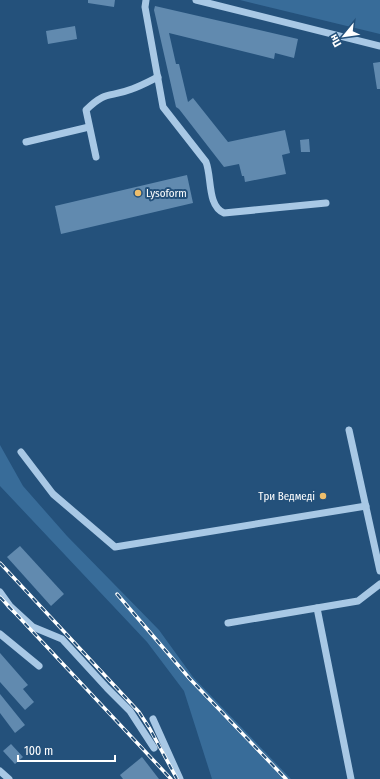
<svg xmlns="http://www.w3.org/2000/svg" width="380" height="779" viewBox="0 0 380 779" font-family="'Fira Sans Condensed',sans-serif">
<rect width="100%" height="100%" fill="#24517b"/>
<g fill="#386c99">
<polygon points="240,0 380,0 380,34"/>
<polygon points="0,445 23,486 67,536 159,630 193,677 291,779 212,779 184,691 147,642 0,486"/>
</g>
<g fill="#618aaf">
<polygon points="88,0 115,0 114,7 88,3"/>
<polygon points="155,6 298,39 294,58 275,53 274,59 169,33 176,64 179,64 188,102 193,98 228,142 285,130 290,153 282,155 286,174 245,182 244,176 242,176 239,164 224,167 179,109 176,107 154,10"/>
<polygon points="75,26 77,39 48,44 46,31"/>
<polygon points="380,62 380,89 377,89 373,63"/>
<polygon points="309,139 310,152 301,152 300,140"/>
<polygon points="187,175 193,203 61,234 55,206"/>
<polygon points="20,546 64,594 51,606 7,557"/>
<polygon points="0,653 28,685 23,689 34,702 25,710 0,682"/>
<polygon points="0,694 25,725 15,733 0,713"/>
<polygon points="11,744 23,757 15,764 3,751"/>
<polygon points="142,757 159,779 123,779 120,775"/>
</g>
<g fill="none" stroke-linecap="round" stroke-linejoin="round">
<g stroke="#a8c8e5" stroke-width="7">
<path d="M 146,0 L 145,7 L 163,107 L 206,162 C 212,177 207,206 224,213 L 326,203"/>
<polyline points="196,0 380,46"/>
<polyline points="26,142 89,127"/>
<path d="M 96,157 L 86,110 C 106,90 109,98 132,89 C 141,86 150,81 158,77"/>
<polyline points="349,430 380,571"/>
<polyline points="21,452 53,494 115,547 366,506"/>
<polyline points="0,592 10,606 33,627 62,639 107,688 130,711 154,748"/>
<polyline points="317,608 351,779"/>
<polyline points="228,623 358,601 380,584"/>
<polyline points="0,634 39,666"/>
<polyline points="153,719 180,779"/>
<polyline points="0,771 9,779"/>
</g>
<g stroke="#fff" stroke-width="3.5">
<g id="rail">
<polyline points="0,563 139,712 150,729 177,779"/>
<polyline points="117,594 190,679 286,779"/>
<polyline points="0,597 171,779"/>
</g>
</g>
<use href="#rail" stroke="#24517b" stroke-width="2" stroke-dasharray="6" stroke-linecap="butt"/>
</g>
<g fill="#eebe6c" stroke="#24517b" stroke-width="1.5">
<circle cx="138" cy="193" r="4"/>
<circle cx="323" cy="496" r="4"/>
</g>
<g text-anchor="middle" stroke-width="4" stroke-linejoin="round" paint-order="stroke">
<g font-size="11" fill="#fff" stroke="#24517b" text-anchor="start">
<text x="146" y="197">Lysoform</text>
<text x="315" y="500" text-anchor="end">Три Ведмеді</text>
</g>
</g>
<g transform="translate(344 36) rotate(241)" stroke="#24517b" stroke-width="3" paint-order="stroke">
<path d="M0-3L7 15L0 10L-7 15Z" fill="#ffffff"/>
<text y="-6" font-size="11" font-weight="bold" text-anchor="middle" fill="#ffffff">Пн</text>
</g>
<path d="M18 755v6h97v-6" fill="none" stroke="#ffffff" stroke-width="2"/>
<text x="24" y="755" font-size="12" fill="#ffffff" stroke="#24517b" stroke-width="3" paint-order="stroke">100 m</text>
</svg>
